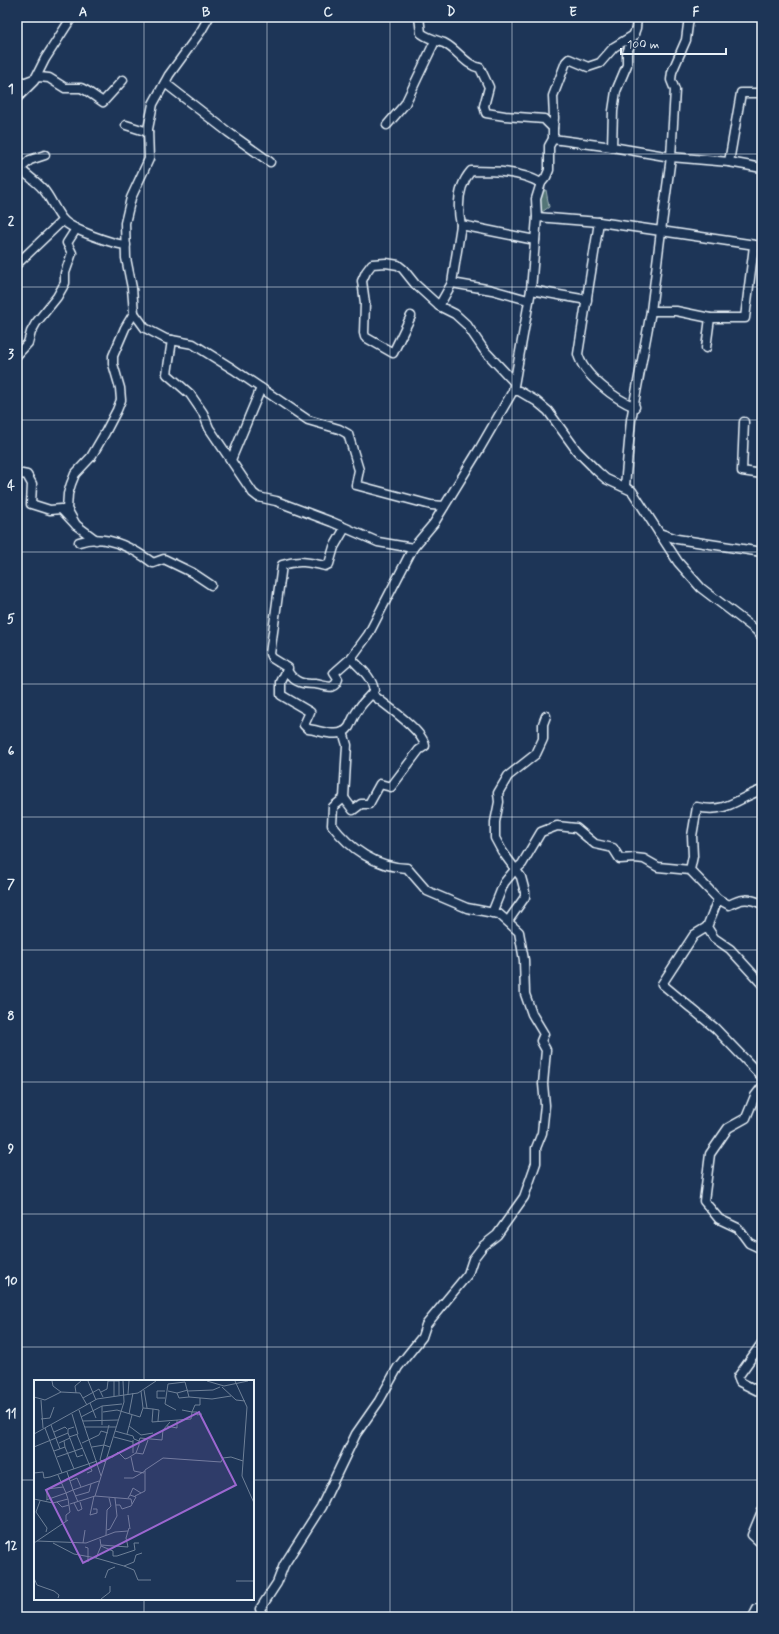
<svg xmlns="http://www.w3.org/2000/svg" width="779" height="1634" viewBox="0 0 779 1634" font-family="Mynerve,sans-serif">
<rect width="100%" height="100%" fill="#1d3557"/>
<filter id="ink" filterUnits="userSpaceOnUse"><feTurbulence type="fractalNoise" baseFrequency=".025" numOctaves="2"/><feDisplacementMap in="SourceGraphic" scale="8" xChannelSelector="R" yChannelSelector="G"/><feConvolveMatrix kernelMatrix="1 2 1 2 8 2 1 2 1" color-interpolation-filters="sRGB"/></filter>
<g filter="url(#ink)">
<polygon fill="#537576" stroke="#9eb3b7" points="546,190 549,207 542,212 537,207 538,195"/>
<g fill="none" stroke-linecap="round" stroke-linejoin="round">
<g stroke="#e8f1f8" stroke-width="11">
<g id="minor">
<polyline points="689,17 686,40 672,72 671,80 675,90 671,157 729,162 762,168"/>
<polyline points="17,78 23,83 39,77 49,78 65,88 81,88 87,91 103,102 123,80"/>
<polyline points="165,83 228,132 270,162"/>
<polyline points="17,98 34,81 45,59 72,17"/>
<polyline points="126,125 148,132"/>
<polyline points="387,125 405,104 435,41"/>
<polyline points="553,128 554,118 553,96 566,62 569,59 588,67 600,63 614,47 634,35"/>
<polyline points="553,139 612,147"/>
<polyline points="729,162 741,93 762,93"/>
<path d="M 17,166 C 25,174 35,180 43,189 C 51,198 55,211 63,220 C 72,230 113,244 126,245"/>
<polyline points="20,169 30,160 45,155"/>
<polyline points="537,217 599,222 661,231 671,157 612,147 613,111 616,91 627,65 627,53 636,28 637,17"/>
<path d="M 599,222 L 578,354 C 583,375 615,399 635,407"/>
<path d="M 535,240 L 461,225 C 457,206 458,186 471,171 C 496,171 519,171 541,183"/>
<polyline points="17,264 63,220"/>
<polyline points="452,283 461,225"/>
<polyline points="531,290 587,300"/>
<polyline points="439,306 452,283 492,290 528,300"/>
<polyline points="651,311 676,311 710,318 745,318 754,246"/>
<polyline points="134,313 145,328 166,339 193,344 233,369 308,420 339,429 348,434 359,470 356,485 431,505 444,506"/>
<polyline points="411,316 393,353 365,337 364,333 365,303 362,281 366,272 372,264 386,263 398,265 403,269 415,284 439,306 455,314 467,325 484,350 514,382"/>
<polyline points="172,340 167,374 190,394 203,413 209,428 253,493 258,497 276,501 332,522 378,542 413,548"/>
<polyline points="706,348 710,318"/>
<polyline points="17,355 28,343 31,332 36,323 57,297 65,283 65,273 72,253 67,243 76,229"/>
<polyline points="513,391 519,391 536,401 548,411 577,451 597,471 606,479 632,491 678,562 701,588 756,630 762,637"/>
<polyline points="744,422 742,471 762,474"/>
<polyline points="231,460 261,388"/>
<polyline points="17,473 27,475 32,484 31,504 50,510 61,509 76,525 96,540"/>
<polyline points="625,486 631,420 651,311 661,231 762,246"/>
<polyline points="76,525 67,509 68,494 71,484 75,474 91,457 105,433 117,410 121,400 120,388 113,364 113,356 125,328 134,313 132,288 126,258 125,223 131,198 149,159 148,129 153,104 169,75 201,31 209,17"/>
<path d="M 345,528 L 334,547 L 329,564 L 325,566 C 309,562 298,560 282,565 L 270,654 L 272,658 L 288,668 L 281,682 L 281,695 L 310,712 L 304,725 L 308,729 C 320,730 340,740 349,727 C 352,721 354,715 358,710 C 362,702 370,697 374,690 C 371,675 360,669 351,658"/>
<polyline points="659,533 677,539 762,552"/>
<path d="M 79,542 C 105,533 133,548 153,563 L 164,559 L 193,573 L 211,585"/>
<path d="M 288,672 C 295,683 303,684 315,684 C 325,685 334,692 338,679 L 334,673 L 351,658 L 368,635 L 413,548 L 434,523 L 480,448 L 513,391 L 531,290 L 537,217 L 536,199 L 541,183 L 546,177 L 549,170 L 549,146 L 553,139 L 553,128 L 544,119 L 505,116 L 486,113 L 484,106 L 489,87 L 480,68 C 465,65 458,50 444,43 C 436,40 429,39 421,33 L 419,17"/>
<path d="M 762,790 C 737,798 727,814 697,807 L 692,836 L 693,856 L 690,870 L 718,899 L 707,927 L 714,938 L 730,949 L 762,984"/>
<path d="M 344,798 L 353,810 L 361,804 L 369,804 L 380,784 L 391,787 L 419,750 L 425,746 C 423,730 385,705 372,694"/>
<path d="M 718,899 L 729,905 C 742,898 749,898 762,904"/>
<polyline points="492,913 504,883 513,872 522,864 541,832 557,826 576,828 595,844 613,848 620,859 635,858 644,859 658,867 690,870"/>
<polyline points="508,921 525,897 525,892 521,877 502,851 495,838 495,822 499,802 498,793 508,776 536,754 543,739 543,724 546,716"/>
<polyline points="707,927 694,935 662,984 715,1028 762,1077"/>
<polyline points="762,1087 755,1096 746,1118 728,1128 710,1154 704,1201 719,1219 738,1228 749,1243 762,1249"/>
<polyline points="762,1343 738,1377 740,1382 762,1393"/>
<polyline points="762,1511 752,1535 762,1544"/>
<path d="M 264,1617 L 260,1609 L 277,1583 L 284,1565 L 321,1507 L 356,1434 L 379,1401 L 398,1367 L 422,1337 L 426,1325 L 468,1274 L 473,1259 L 483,1246 L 497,1235 L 524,1197 L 536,1163 L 536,1148 L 542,1133 L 545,1105 L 543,1084 L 546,1050 L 541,1041 L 544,1034 L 532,1014 L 525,994 L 524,960 L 519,932 L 499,914 L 467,908 L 427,891 L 407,868 C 376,867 350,849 332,825 L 333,807 L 344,798 L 347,745 L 343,732"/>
<polyline points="753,1617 757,1609 762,1611"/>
</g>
</g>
<use href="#minor" stroke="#1d3557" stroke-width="8"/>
</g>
</g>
<path fill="none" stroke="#e8f1f8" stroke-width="1" stroke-opacity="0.55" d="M 144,17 L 144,1381M 267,17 L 267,1617M 390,17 L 390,1617M 512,17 L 512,1617M 634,17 L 634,1617M 17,154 L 762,154M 17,287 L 762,287M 17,420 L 762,420M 17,552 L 762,552M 17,684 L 762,684M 17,817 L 762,817M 17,950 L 762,950M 17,1082 L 762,1082M 17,1214 L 762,1214M 17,1347 L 762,1347M 17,1480 L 35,1480M 253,1480 L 762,1480M 144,1599 L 144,1617"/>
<g transform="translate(34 1380)">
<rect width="220" height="220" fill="#1d3557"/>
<path fill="none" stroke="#6e8097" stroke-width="1" d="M 18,1 L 19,6 L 27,12M 54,1 L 62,20M 173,1 L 190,6 L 214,1M 201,1 L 213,27 L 208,96 L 220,123M 188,7 L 202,20 L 211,21M 110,10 L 113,28M 107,11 L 109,28M 134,11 L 143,13 L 154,10M 154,11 L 179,10 L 186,7M 67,12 L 73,9 L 74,1 L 85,1 L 85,15M 42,13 L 41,6 L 47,1M 94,14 L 95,1M 80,16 L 80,1M 0,17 L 11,20 L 27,12 L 46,13 L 53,25M 155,17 L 178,19 L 197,16M 49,18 L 65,9 L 69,17M 131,18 L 123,18 L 123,11 L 131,11M 166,18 L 166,25 L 161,25 L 158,32 L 163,32 L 163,35 L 168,34M 7,20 L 9,48M 56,23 L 62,38M 68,26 L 68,45M 119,29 L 125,30 L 124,41M 45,30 L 67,96M 142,30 L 131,24 L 134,4 L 151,2 L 155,17 L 145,18 L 143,13M 69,32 L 83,30 L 106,37 L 109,28 L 119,29 L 118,42 L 157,39 L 158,32 L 148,30M 95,34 L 99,13M 47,37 L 68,26 L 88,24M 7,39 L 16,38 L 20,27M 49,41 L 84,40M 17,45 L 26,69M 95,46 L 107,55 L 119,53M 133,46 L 143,48 L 143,40M 40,47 L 34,49 L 34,53 L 43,77 L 49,75M 51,47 L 82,47M 11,48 L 28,93M 20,52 L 31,47 L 33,49M 0,54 L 63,19 L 104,13 L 122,1M 93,54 L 98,35M 43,55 L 58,91 L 53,93M 35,57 L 44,54 L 38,34M 80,57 L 99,62M 105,61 L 106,58 L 128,60 L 129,50 L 136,42M 25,63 L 36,58M 48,63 L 65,55 L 67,51 L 74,53M 0,67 L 34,53M 31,67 L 40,89M 58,67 L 70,65 L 76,67M 20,71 L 31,67 L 30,61M 99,73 L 99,60M 102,73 L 109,74 L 114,60M 23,77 L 49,68M 74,77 L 79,77 L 84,72 L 91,79 L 94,78 L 102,73 L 105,65 L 105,61 L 100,59 L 99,56 L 81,51M 97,77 L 100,91 L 110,93M 72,82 L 66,80 L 75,45M 33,92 L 39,110 L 65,101M 0,93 L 9,92 L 10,98 L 16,97 L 63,81M 90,98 L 99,98 L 111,91M 36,101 L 43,98 L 47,107M 96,115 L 99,108 L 107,113M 41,116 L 55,112 L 57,104M 61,116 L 90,22 L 89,1M 101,116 L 111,111 L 111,90 L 129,78 L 187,82 L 189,78 L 197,77 L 209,81M 0,119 L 19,123 L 34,119 L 32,113 L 39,110 L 44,122M 13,119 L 13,109 L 29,107M 12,120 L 32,113 L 24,95M 6,121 L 2,132 L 13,148 L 12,152M 23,122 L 28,127 L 35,125M 40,123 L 44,131 L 48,129 L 46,122M 36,124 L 61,116 L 97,119 L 98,124M 82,125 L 86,125 L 88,129 L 97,126 L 102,117 L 96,115 L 94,118M 59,129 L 63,129 L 63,133 L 56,135 L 60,116M 94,135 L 96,149M 32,141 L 32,135 L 36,132 L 34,119M 73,150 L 76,149 L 83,136 L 81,118M 72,155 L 73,130 L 77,126 L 75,118M 3,161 L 52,163 L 81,152 L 94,151M 0,163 L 34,140M 19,163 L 40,174 L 62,178 L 67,166 L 66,159M 49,163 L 51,150M 67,165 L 94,167 L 92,158 L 95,148M 67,166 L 79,171 L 79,176 L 83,176 L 101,170 L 100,163 L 105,163M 51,167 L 54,168 L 54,182M 62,178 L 90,186 L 100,182 L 102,175 L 108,173M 90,186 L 100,190 L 104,200 L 117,200M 0,198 L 3,205 L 20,211 L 25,215 L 24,218M 71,198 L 74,190 L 81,187M 202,201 L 220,201M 67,219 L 76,212 L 76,206"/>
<path fill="#9c67d0" fill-opacity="0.15" stroke="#9c67d0" stroke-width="2" d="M 165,32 L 202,105 L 49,183 L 12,110 Z"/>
<rect width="220" height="220" fill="none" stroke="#e8f1f8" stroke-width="2"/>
</g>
<rect width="779" height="1634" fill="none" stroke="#1d3557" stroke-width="44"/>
<path d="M621 48v6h105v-6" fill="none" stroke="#e8f1f8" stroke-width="2"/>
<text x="627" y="48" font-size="12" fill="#e8f1f8" stroke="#1d3557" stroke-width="3" paint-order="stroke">100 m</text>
<rect x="22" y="22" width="735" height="1590" fill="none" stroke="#e8f1f8" stroke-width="1.5"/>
<g font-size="13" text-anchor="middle" font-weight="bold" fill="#e8f1f8">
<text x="83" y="16">A</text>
<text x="206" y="16">B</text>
<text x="328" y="16">C</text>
<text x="451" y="16">D</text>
<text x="573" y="16">E</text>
<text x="696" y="16">F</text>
<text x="11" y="93">1</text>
<text x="11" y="225">2</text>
<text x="11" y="358">3</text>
<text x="11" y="490">4</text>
<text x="11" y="623">5</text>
<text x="11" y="755">6</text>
<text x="11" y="888">7</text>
<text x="11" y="1020">8</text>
<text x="11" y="1153">9</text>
<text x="11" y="1285">10</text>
<text x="11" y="1418">11</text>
<text x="11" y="1550">12</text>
</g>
</svg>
